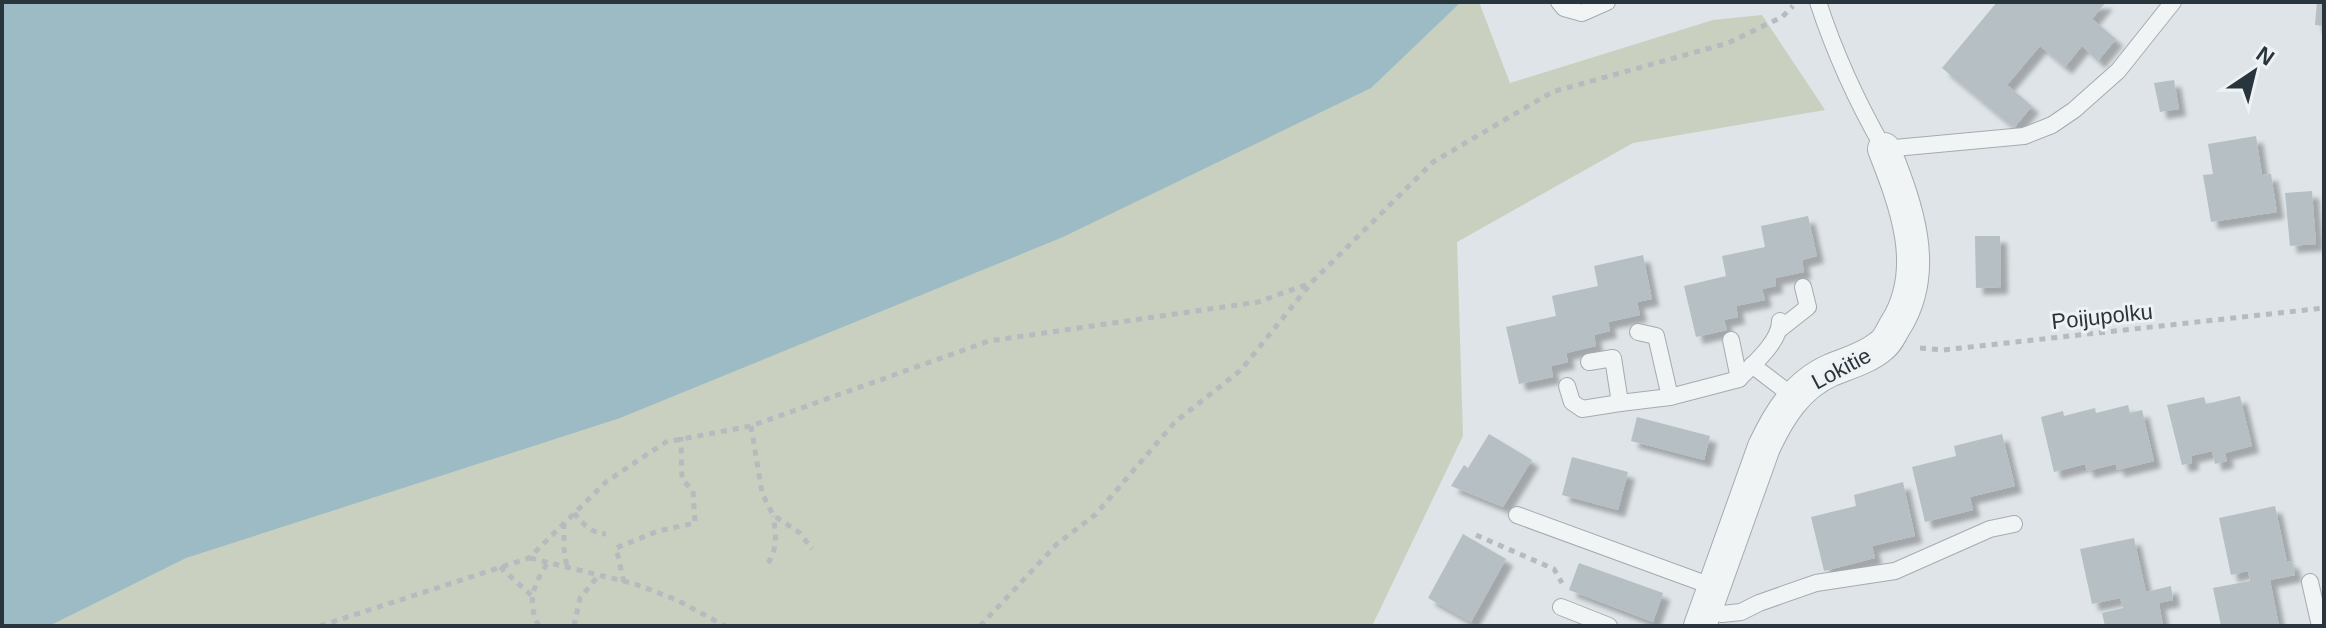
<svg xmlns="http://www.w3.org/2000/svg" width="2326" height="628" viewBox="0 0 2326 628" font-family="Arial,sans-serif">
<defs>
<filter id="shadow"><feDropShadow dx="7" dy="7" stdDeviation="2" flood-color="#0004"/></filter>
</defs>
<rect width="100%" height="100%" fill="#dee4e7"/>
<polygon fill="#c9d0c0" points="1129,2 1162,2 1419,41 1461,2 1479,2 1510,83 1713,20 1762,15 1825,110 1633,143 1457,242 1463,436 1372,626 2,626 2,426"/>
<polygon fill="#9cbbc4" points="2,2 1461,2 1371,88 1063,237 620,418 186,558 49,626 2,626"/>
<g fill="#b6bfc3" filter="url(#shadow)">
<polygon points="1997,2 2106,2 2092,19 2116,39 2098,61 2082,46 2065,67 2040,46 2007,85 2032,106 2014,128 1942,68"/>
<polygon points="2317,2 2324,2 2324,26 2315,25"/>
<polygon points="2174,80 2179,109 2160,112 2154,83"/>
<polygon points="2256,136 2262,175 2271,174 2277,212 2211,222 2203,175 2213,174 2208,144"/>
<polygon points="2312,191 2316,244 2290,246 2285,193"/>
<polygon points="1808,216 1817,256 1802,260 1804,272 1775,278 1776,286 1762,289 1765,300 1736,306 1738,317 1724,320 1727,330 1696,337 1684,286 1726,276 1722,256 1765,247 1761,226"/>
<polygon points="1975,236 2000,236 2001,287 1976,288"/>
<polygon points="1643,255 1652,299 1637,302 1640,315 1608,322 1610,331 1594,335 1596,346 1566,353 1568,362 1551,366 1553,377 1519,384 1506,327 1556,316 1552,296 1598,286 1594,266"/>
<polygon points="2240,396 2252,446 2225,453 2227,461 2215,464 2212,451 2191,456 2192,463 2182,465 2167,405 2204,397 2206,404"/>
<polygon points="2128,405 2130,413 2142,410 2154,461 2117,470 2116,464 2087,471 2085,464 2054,472 2041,417 2063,411 2064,416 2095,408 2096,413"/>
<polygon points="1637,417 1710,436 1704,460 1631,441"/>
<polygon points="1489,434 1532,460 1503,507 1451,486 1464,465 1468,468"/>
<polygon points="2002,434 2015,486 1970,497 1973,510 1925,522 1912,467 1956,456 1954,446"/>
<polygon points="1572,457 1628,472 1618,510 1562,495"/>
<polygon points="1903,482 1915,536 1872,546 1875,558 1824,571 1811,517 1856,506 1854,495"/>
<polygon points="2275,506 2287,562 2292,561 2295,575 2270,580 2279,626 2221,626 2213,588 2250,581 2248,571 2231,575 2219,518"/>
<polygon points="1463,534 1506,559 1471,622 1428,598"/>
<polygon points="2134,538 2146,592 2171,586 2173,600 2159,603 2163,626 2105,626 2102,613 2123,608 2120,598 2092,604 2080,549"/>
<polygon points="1579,563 1663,593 1653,622 1569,590"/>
</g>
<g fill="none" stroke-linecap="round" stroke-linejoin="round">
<g stroke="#a4acb0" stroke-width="18">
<g id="service">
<polyline points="1559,2 1564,8 1582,13 1607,2"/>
<path d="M 1818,2 C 1835,54 1857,102 1884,149 L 2024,136 L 2052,125 L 2074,110 L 2118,71 L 2173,2"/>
<polyline points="1780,329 1808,307 1803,287"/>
<polyline points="1638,332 1656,336 1670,397"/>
<polyline points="1752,365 1794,397"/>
<path d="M 1739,379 C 1753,364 1780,342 1780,321"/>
<polyline points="1567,386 1572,402 1582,409 1620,403 1613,358 1589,362"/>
<polyline points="1620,403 1670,397 1739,379 1731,340"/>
<polyline points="1517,515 1714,587"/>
<polyline points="2310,582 2320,626"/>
<polyline points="1561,607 1609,626"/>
<polyline points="1706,608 1722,614 1741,612 1759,603 1816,583 1895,571 1990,529 2014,524"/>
</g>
</g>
<g stroke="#a4acb0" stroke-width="34">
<path id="minor" d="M 1700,626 L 1764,447 C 1779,415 1797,385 1831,370 C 1848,363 1867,358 1881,346 C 1887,342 1891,333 1895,326 C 1931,270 1906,205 1884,149"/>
</g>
<g stroke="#b5bbbe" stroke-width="5" stroke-dasharray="6 6" stroke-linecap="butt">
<polyline points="1920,348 1943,350 2324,308"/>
<polyline points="751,426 762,493 773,515 800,533 812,549"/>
<path d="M 574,513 C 583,524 591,533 606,534"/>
<polyline points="564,523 564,548 567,568"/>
<polyline points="1476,535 1554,569 1562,583"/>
<polyline points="530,558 635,584 677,600 725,626"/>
<path d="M 768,563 C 778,548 776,533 773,516"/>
<polyline points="500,567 532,596"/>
<polyline points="624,582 616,548 658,531 695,523 693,491 682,479 681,437"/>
<polyline points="320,626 529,558 607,481 666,442 751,426 989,341 1258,302 1311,283"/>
<path d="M 539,626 C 526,602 534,584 548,562"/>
<polyline points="574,626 580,598 599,575"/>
<polyline points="980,626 1057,544 1096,514 1175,422 1241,370 1311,283 1433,162 1552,92 1728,43 1782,17 1793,6"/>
</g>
<use href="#service" stroke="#f1f4f5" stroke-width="16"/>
<use href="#minor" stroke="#f1f4f5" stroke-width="32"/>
</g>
<g text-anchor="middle" stroke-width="6" stroke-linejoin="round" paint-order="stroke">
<g font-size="22" fill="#29353c" stroke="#eef2f4">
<text transform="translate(2102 316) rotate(-6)" y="8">Poijupolku</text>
<text transform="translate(1841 368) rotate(-28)" y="8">Lokitie</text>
</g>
</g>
<rect width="2326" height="628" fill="none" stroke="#29353c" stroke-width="8"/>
<g transform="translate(2254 72) rotate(35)" stroke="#eef2f4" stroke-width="6" paint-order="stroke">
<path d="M0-6L14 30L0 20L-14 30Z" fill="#29353c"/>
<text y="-12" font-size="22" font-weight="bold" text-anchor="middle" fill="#29353c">N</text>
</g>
</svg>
